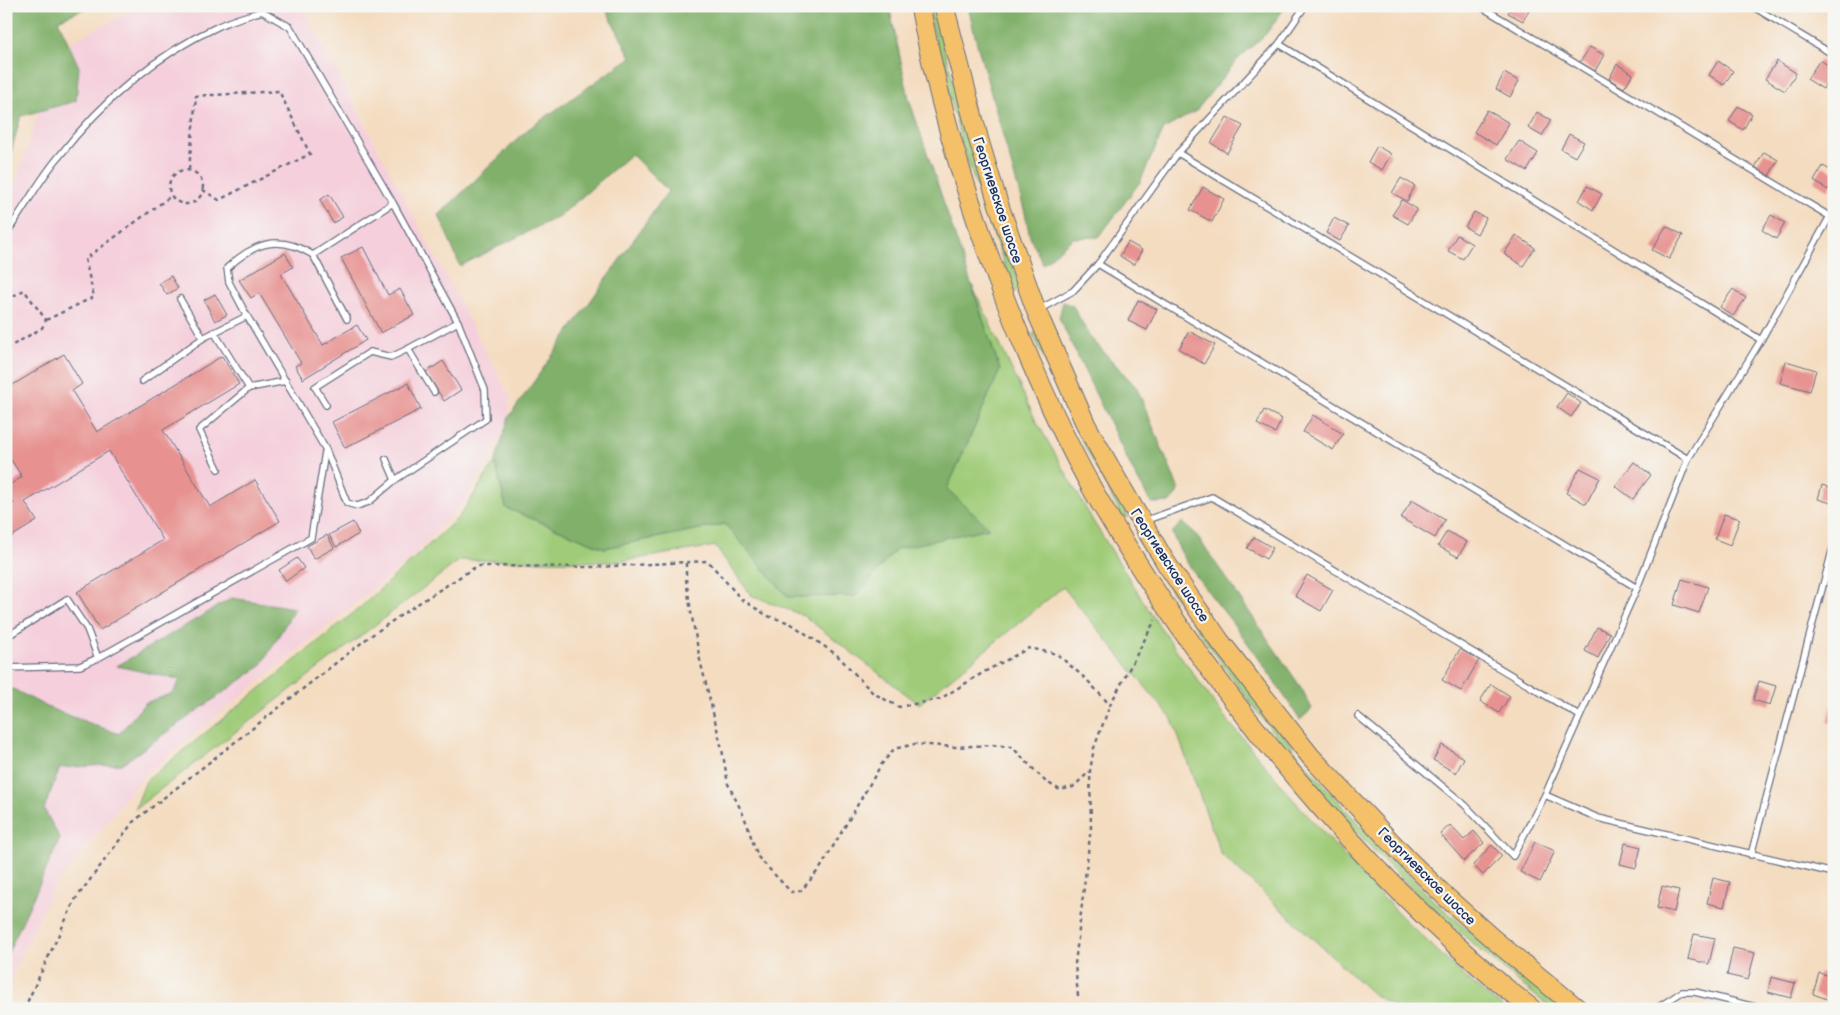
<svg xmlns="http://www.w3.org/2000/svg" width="1840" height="1015" viewBox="0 0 1840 1015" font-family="'Balsamiq Sans',sans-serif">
<rect width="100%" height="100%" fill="#f6f6f2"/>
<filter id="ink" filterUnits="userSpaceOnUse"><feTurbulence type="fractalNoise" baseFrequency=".02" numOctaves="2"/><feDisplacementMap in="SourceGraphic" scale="10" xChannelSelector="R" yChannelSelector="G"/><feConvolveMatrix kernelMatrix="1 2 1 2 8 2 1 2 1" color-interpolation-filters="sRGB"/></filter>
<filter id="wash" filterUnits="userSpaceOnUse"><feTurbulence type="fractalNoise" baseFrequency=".0096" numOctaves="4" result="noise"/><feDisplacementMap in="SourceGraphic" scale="20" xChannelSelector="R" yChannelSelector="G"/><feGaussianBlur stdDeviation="1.12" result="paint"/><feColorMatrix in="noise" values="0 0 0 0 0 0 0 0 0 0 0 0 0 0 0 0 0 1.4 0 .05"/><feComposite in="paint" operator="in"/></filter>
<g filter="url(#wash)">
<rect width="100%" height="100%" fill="#f4dcc0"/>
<polygon fill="#f5cfdb" points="141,6 302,6 510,397 509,417 491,456 463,502 412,557 142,777 52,890 6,988 6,199 12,193 60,47"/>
<g fill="#a0cc79" stroke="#5e7e6c">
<polygon points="928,6 935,6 938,25 969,143 1021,288 1014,292 962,145 932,26"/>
<polygon points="971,283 1034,417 1093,521 1155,620 1219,710 1292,798 1356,869 1408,923 1471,983 1505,1009 1399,1009 1374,995 1221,854 1172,719 1063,587 919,704 804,616 751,595 715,546 617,562 460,560 135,809 146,781 362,606 459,517 495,462 506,508 604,548 725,524 788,597 856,596 896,549 988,528 947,489 1000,370"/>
<polygon points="1038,331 1071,405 1066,406 1033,334"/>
<polygon points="1074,420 1127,512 1128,518 1122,516 1073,424"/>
<path d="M 1136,533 L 1140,535 L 1301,759 L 1356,821 L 1435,902 L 1563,1009 L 1552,1009 C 1499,966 1446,923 1398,875 C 1298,775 1214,657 1137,539 Z"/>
</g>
<g fill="#80b069" stroke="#4e7064">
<polygon points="6,6 91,6 58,20 79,67 76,101 21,116 6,170"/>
<polygon points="604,6 889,6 909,99 1000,370 947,489 989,528 896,549 856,596 788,597 725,524 604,548 506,508 495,462 509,417 668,191 631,154 561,215 460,266 439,215 527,130 631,57"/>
<polygon points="968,6 1286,6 1266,34 1237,60 1196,111 1164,129 1140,182 1099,237 1073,238 1043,264 1030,237 1025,213 977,44"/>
<polygon points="1063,302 1073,306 1090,337 1137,388 1179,490 1171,502 1151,503 1134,473 1059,318"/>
<path d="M 1182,522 L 1195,533 L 1302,689 L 1312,709 L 1300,720 C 1281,691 1262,662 1241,634 C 1217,601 1187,571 1172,533 Z"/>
<polygon points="232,598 295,608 261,666 160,737 122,764 60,768 44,809 60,839 6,957 6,688 13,689 49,708 119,734 145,703 173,693 180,680 117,666"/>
</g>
<g id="blocks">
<g fill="#e79290">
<polygon points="1512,6 1531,6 1523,21 1508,13"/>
<polygon points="1590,47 1604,55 1595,71 1580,62"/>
<polygon points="1820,60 1834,69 1823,89 1807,79"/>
<polygon points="1718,61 1733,71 1724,85 1709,75"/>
<polygon points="1777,61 1796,73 1785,91 1765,79"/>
<polygon points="1617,64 1633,74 1624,88 1609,79"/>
<polygon points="1504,73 1519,81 1510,97 1496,89"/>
<polygon points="1738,106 1752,114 1743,130 1729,121"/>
<polygon points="1487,110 1509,123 1496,145 1474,132"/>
<polygon points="1537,112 1551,120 1542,136 1528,128"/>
<polygon points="1227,117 1243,126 1227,153 1211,143"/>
<polygon points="1569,134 1584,142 1575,157 1561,149"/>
<polygon points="1519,141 1538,153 1527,171 1507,159"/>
<polygon points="1377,146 1391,154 1382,170 1368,162"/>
<polygon points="1764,152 1778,160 1769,176 1755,167"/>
<polygon points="1823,166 1834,172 1834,181 1828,190 1814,181"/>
<polygon points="1401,178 1415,186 1407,201 1392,193"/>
<polygon points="1587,186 1602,194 1593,210 1579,201"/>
<polygon points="1203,187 1224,199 1212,222 1190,210"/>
<polygon points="329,194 343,217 333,223 320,200"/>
<polygon points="1402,200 1417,209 1408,224 1392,215"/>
<polygon points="1474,212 1486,218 1477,234 1465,227"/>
<polygon points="1771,215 1785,223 1776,239 1762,230"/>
<polygon points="1334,218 1349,226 1340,241 1326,233"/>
<polygon points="1666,226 1683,235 1669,259 1652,250"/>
<polygon points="1457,235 1472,244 1463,259 1448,251"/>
<polygon points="1516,235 1535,248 1523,266 1504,254"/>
<polygon points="1128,242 1142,250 1134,265 1120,256"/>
<polygon points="363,247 388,295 400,289 414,315 381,333 341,258"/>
<polygon points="285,253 293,267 281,274 323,345 357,325 366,340 303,379 295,366 301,363 259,293 251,298 239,280"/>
<polygon points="171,276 178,288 167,295 159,283"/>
<polygon points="1733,289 1746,298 1733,316 1720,307"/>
<polygon points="215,294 227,315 215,321 204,300"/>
<polygon points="1138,300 1157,309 1147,330 1128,321"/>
<polygon points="1189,331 1215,345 1204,364 1179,349"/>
<polygon points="64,354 82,384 72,391 97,432 222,356 239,384 163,430 210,507 255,480 280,521 100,630 77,592 163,540 109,451 25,502 37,521 6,540 6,508 14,503 6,490 6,487 22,477 6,452 6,389"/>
<polygon points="443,361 461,390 444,401 426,372"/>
<polygon points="1786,361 1816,370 1810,391 1780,383"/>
<polygon points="408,383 421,409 345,448 332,422"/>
<polygon points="1567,393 1581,403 1571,417 1557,407"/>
<polygon points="1264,410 1282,419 1275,433 1257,424"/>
<polygon points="1313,415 1343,434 1333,450 1303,432"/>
<polygon points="1634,462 1651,475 1633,499 1615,486"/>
<polygon points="1580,468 1600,478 1586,504 1566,493"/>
<polygon points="1822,485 1834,489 1834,504 1818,499"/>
<polygon points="1412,500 1445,520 1435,538 1401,518"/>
<polygon points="1724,514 1740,519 1730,545 1715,539"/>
<polygon points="353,522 359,534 336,547 329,535"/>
<polygon points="1447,531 1467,542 1458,557 1438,546"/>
<polygon points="327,535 334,548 314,559 307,546"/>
<polygon points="1254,537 1273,548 1266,559 1247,548"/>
<polygon points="297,558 304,568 286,581 279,570"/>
<polygon points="1307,575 1333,590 1321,611 1295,596"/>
<polygon points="1682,579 1708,587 1699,613 1674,605"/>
<polygon points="1597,627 1610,633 1598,658 1585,651"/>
<polygon points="1460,649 1479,660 1461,691 1442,680"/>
<polygon points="1759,681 1776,686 1770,705 1753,700"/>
<polygon points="1491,684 1510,696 1499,713 1480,701"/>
<polygon points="1831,706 1834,707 1834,724 1827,722"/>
<polygon points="1442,745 1464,758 1456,773 1433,760"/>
<polygon points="1450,825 1464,840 1474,831 1484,843 1464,861 1440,834"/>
<polygon points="1535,842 1555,851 1540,882 1520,872"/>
<polygon points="1625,843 1641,847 1636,868 1620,864"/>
<polygon points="1492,845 1502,856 1483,875 1473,865"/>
<polygon points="1713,878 1730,882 1724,907 1707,903"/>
<polygon points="1662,886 1679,890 1674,912 1657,908"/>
<polygon points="1694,934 1715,938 1709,964 1688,959"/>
<polygon points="1733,948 1755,953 1748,980 1727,975"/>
<polygon points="1819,973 1834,977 1834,988 1830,1000 1813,994"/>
<polygon points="1771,977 1795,983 1791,998 1768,992"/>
</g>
</g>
</g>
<g filter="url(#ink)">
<use href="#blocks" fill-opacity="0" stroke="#676c80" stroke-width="1"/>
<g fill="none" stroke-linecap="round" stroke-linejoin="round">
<g stroke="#676c80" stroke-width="8">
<g id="lane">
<polyline points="1480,6 1829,216"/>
<polyline points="1752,6 1834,55"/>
<polyline points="1279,44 1761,340"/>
<polyline points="1178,153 1688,459"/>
<path d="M 6,234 C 23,210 38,182 57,159 C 101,102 153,56 219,26 C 233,19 248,16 262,11 L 290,27 L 393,203 L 458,322 L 485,390 L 486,419 L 395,480 L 369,502 L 357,506 L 347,503 L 326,450 L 247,316 L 229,282 L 227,268 C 255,242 279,234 313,255 L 393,203"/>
<polyline points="313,255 347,319"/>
<polyline points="1098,264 1637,588"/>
<polyline points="180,299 203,338"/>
<polyline points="1040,309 1073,291 1098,264 1178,153 1279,44 1305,6"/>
<polyline points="214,332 249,388"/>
<polyline points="408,349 434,392"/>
<polyline points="142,381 203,338 247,316"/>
<polyline points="326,405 315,387 370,352 391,357 408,349 458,322"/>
<polyline points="386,459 395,480"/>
<polyline points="218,469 199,430 249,388 286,381"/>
<polyline points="1144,521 1212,497 1580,716"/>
<polyline points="6,637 67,599 87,629 98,658"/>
<polyline points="6,668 80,666 98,658 311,538 325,452"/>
<polyline points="1358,716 1465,805 1513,856 1545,795 1637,588 1688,459 1761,340 1834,209"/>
<polyline points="1545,795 1598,818 1834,873"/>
<polyline points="1751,855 1834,544"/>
<polyline points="1663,1009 1660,1006 1682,992 1695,992 1763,1009"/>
</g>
</g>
<g stroke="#676c80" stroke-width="21">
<g id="primary">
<path d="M 920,6 C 940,111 971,213 1010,312 C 1035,374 1062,435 1094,492 C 1159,604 1234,708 1319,805 C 1384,879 1453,948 1532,1009"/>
<polyline points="944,6 979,141 998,203 1036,310 1086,425 1117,480 1166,563 1219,640 1311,757 1407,859 1446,897 1493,939 1578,1009"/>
</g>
</g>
<g stroke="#676c80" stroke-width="2.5" stroke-dasharray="4 4" stroke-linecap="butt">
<polyline points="189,169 196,96 279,91 310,154 219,200 203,190"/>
<circle cx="186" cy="187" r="17"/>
<polyline points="6,300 24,290 46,320 42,328 6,349"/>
<polyline points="46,320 94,297 85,259 171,196"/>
<polyline points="686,563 686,579 691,612 700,660 722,749 728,784 744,816 758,857 791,892 801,891 821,867 881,765 894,749 915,744 955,747 992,745 1012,747 1045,781 1060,790 1073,787 1090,771"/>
<polyline points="1078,996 1075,964 1091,827 1090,771 1094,748 1110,705"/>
<polyline points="24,1009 75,900 133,822 369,637 416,605 477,566 595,567 708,561 741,599 768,616 790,623 837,655 873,693 899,707 940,699 984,672 1029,648 1057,654 1087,680 1110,705 1155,620"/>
</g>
<use href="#lane" stroke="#fff" stroke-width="5.5"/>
<use href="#primary" stroke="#f4c16a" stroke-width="19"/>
</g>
</g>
<g text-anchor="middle" stroke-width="4.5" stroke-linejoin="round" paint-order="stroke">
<g font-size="14" fill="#1b2f5e" stroke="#f6f6f2">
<text transform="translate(998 200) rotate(72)" y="5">Георгиевское шоссе</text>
<text transform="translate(1170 565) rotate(57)" y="5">Георгиевское шоссе</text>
<text transform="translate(1427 876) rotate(45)" y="5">Георгиевское шоссе</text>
</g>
</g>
<rect width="1840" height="1015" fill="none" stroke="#f6f6f2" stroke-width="25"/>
</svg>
